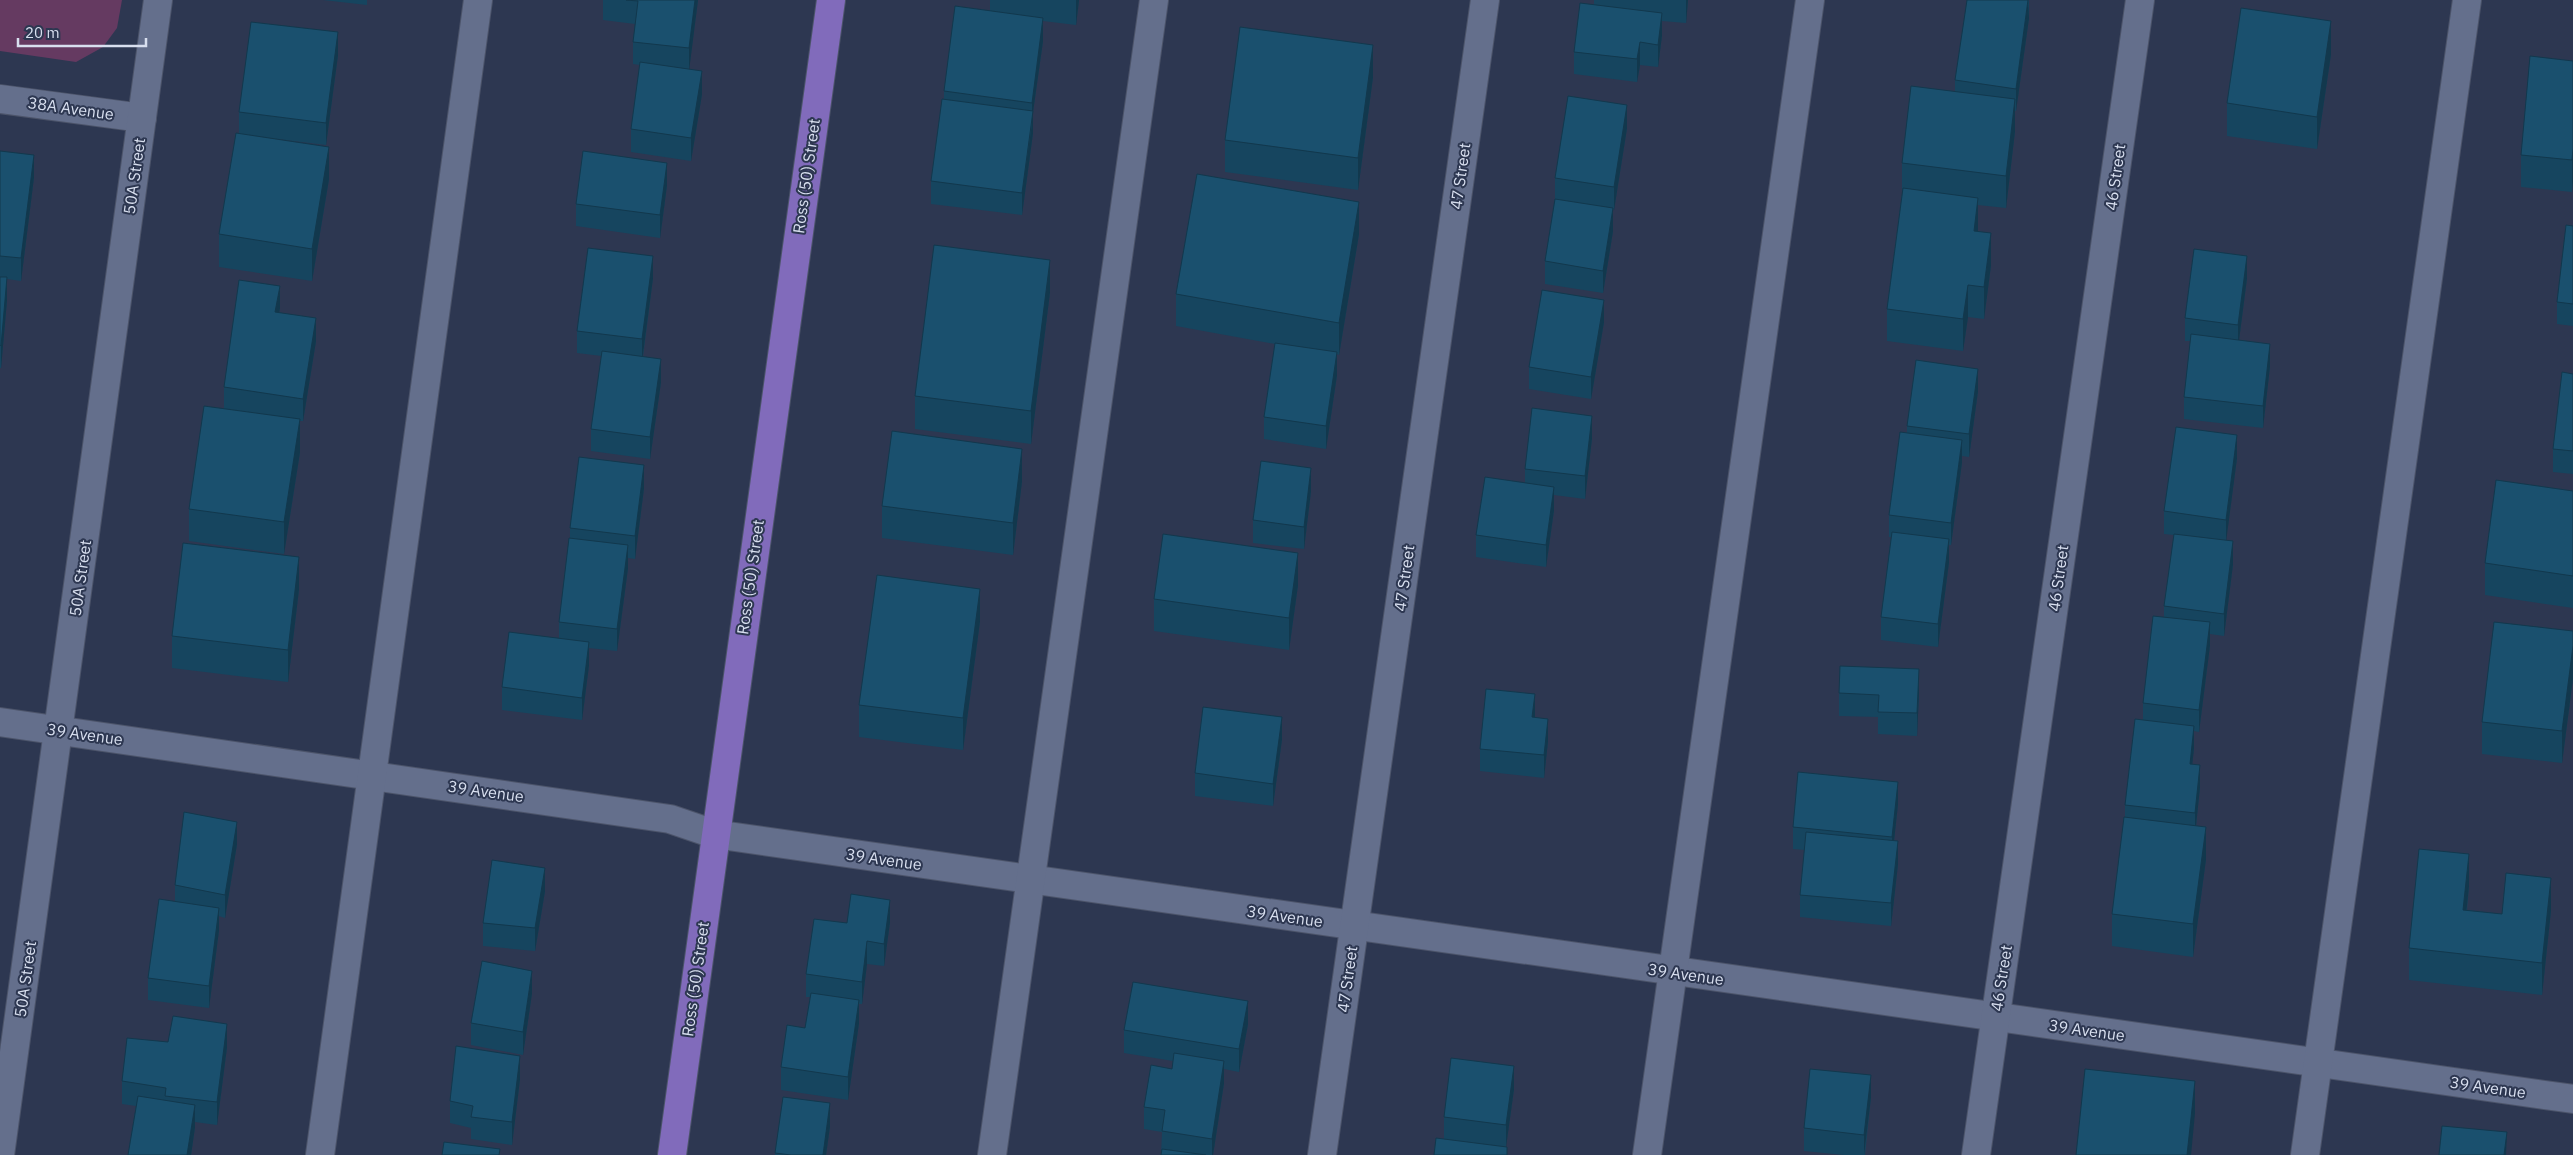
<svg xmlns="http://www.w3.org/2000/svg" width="2573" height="1155" viewBox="0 0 2573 1155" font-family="'IBM Plex Sans',sans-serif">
<rect width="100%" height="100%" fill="#2d3751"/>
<polygon fill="#653a61" points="0,0 122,0 117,28 103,47 76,62 0,51"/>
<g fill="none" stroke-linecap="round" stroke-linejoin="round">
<g stroke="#4c546a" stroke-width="30">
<g id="minor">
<polyline points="0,99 142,118"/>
<polyline points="0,722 670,819 714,834 2573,1099"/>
<polyline points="0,1155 158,0"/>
<polyline points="320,1155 478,0"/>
<polyline points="992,1155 1154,0"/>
<polyline points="1322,1155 1485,0"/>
<polyline points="1647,1155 1810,0"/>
<polyline points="1976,1155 2140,0"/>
<polyline points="2305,1155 2467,0"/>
</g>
</g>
<g stroke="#4c546a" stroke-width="30">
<polyline id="major" points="672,1155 831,0"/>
</g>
<use href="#minor" stroke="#646f8c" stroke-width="28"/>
<use href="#major" stroke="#816bbb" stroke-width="28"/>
</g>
<g fill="#16455f">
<polygon points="323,0 367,0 367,5"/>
<polygon points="603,0 698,0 689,69 702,94 691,161 631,152 631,129 640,65 633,64 633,42 635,24 603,20"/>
<polygon points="990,0 1079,0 1076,25 1043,21 1043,41 1033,112 1033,133 1022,215 931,204 931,181 944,100 944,91 990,11"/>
<polygon points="1594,0 1688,0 1686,23 1662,21 1662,35 1658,67 1640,65 1637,82 1574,74 1574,52 1594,5"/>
<polygon points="2029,0 2029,18 2016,111 2015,111 2015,131 2006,208 1978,205 1978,231 1991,265 1984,319 1968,317 1963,351 1887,341 1887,309 1902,194 1902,163 1955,91 1955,80"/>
<polygon points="2331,54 2317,149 2227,136 2227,103"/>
<polygon points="338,55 326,145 269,138 329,179 312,281 219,267 219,234 239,133 239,112"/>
<polygon points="2573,61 2573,181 2572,192 2521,187 2521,155"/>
<polygon points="1373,77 1358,190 1225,172 1225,140"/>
<polygon points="1627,128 1614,210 1613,209 1613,231 1603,293 1545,284 1545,261 1555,199 1555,178"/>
<polygon points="0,151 34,177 21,281 7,279 7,300 1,368 0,368"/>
<polygon points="667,185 660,238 576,226 576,204"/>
<polygon points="2573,226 2573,326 2557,324 2557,302"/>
<polygon points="1359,234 1339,355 1337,354 1337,375 1326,449 1264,439 1264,417 1275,344 1176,326 1176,294"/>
<polygon points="653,278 643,357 661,382 650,459 591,451 591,429 602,356 577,353 577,331"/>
<polygon points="2247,278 2239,340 2270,366 2263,428 2184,419 2184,397 2191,341 2185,341 2185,318"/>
<polygon points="1050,292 1031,444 915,429 915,396"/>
<polygon points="280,308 279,313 316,341 303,421 300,421 300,452 284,554 189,541 189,509 224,409 224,387"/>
<polygon points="1604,322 1591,399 1529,389 1529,367"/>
<polygon points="2573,374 2573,474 2553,472 2553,449"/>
<polygon points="1978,391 1969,457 1962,456 1962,462 1951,545 1949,545 1949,562 1938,647 1881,640 1881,617 1891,537 1889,537 1889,515 1907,433 1907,426"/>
<polygon points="1592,438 1585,499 1554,495 1554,510 1546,567 1476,557 1476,535 1525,483 1525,469"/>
<polygon points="2237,458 2226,540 2233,564 2224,636 2210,634 2210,645 2199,732 2194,731 2194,748 2192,764 2200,787 2196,826 2206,859 2193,957 2112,946 2112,914 2125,817 2125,805 2143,720 2143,703 2164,617 2164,606 2174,535 2164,534 2164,511"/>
<polygon points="1022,481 1013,555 882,538 882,506"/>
<polygon points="644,488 635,559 628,558 628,568 617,651 589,648 589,665 582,720 502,710 502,687 559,638 559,622 570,538 570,528"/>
<polygon points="1311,491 1304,549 1253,543 1253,520"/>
<polygon points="2573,491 2573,608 2485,595 2485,563"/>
<polygon points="1298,585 1289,650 1154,631 1154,599"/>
<polygon points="299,589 288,682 172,668 172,636"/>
<polygon points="980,621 963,750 859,737 859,705"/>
<polygon points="2573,631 2573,678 2562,763 2482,754 2482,722"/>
<polygon points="1919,692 1917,736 1878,734 1878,717 1839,716 1839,693"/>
<polygon points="1535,717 1548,741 1544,778 1480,771 1480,749"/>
<polygon points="1282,739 1273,806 1195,796 1195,773"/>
<polygon points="1898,804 1894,841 1898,864 1891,926 1800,917 1800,895 1805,850 1793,849 1793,827"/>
<polygon points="237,844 225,918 219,916 219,930 209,1008 148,1000 148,978 175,901 175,885"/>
<polygon points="2469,886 2467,910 2502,914 2551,910 2542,995 2409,980 2409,948"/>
<polygon points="545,891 535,951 483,946 483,923"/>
<polygon points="890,922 884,966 867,964 862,1004 859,1004 859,1023 848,1100 781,1090 781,1067 805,1028 810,997 806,997 806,974 847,923"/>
<polygon points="532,993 523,1055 471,1045 471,1023"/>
<polygon points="1248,1024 1239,1072 1224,1069 1224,1083 1213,1155 1161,1155 1162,1132 1144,1129 1144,1107 1172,1069 1173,1061 1124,1053 1124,1030"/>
<polygon points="168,1042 227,1047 217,1125 195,1122 195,1127 191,1155 128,1155 136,1106 122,1104 122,1081"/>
<polygon points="520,1079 512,1145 471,1139 471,1128 450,1123 450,1101"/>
<polygon points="1514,1089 1506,1146 1507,1155 1444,1139 1444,1117"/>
<polygon points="1871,1097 1865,1155 1844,1155 1804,1151 1804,1128"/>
<polygon points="830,1126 826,1155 775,1155 775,1153"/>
</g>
<g fill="#12384d">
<polygon points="695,0 698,0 689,71 689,48"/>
<polygon points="1076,0 1079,0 1076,25"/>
<polygon points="1686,0 1688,0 1686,23"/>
<polygon points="2028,0 2029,18 2016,111 2016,89"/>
<polygon points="1662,13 1662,35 1658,67 1658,45"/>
<polygon points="1043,18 1043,41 1033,112 1033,133 1022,215 1022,193 1032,124 1032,103"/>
<polygon points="2331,21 2331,54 2317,149 2317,117"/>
<polygon points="338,32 338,55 326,145 326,123"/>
<polygon points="1640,42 1640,65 1637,82 1637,59"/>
<polygon points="1373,45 1373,77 1358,190 1358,158"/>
<polygon points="702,71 702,94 691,161 691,138"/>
<polygon points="2015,99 2015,131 2006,208 2006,176"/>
<polygon points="1627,105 1627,128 1614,210 1614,187"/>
<polygon points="329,147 329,179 312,281 312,249"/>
<polygon points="2573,149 2573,181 2572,192 2572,160"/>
<polygon points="34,155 34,177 21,281 21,258"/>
<polygon points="667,163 667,185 660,238 660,215"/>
<polygon points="1978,198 1978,230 1974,263 1974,231"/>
<polygon points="1359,202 1359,234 1339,355 1339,323"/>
<polygon points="1613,208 1613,231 1603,293 1603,271"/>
<polygon points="1991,233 1991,265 1984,319 1984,287"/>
<polygon points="653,256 653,278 642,361 642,339"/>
<polygon points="2247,256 2247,278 2238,348 2238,325"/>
<polygon points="1050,260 1050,292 1031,444 1031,411"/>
<polygon points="7,277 7,300 1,368 1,346"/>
<polygon points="1968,285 1968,317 1963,351 1963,319"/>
<polygon points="280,286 280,308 275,335 275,312"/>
<polygon points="1604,300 1604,322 1591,399 1591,377"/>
<polygon points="316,318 316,341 303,421 303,399"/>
<polygon points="2270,344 2270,366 2263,428 2263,406"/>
<polygon points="1337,352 1337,375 1326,449 1326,426"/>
<polygon points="661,359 661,382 650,459 650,437"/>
<polygon points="1978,369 1978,391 1969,457 1969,434"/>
<polygon points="1592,416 1592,438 1585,499 1585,476"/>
<polygon points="300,419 300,452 284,554 284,522"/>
<polygon points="2237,435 2237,458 2226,542 2226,520"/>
<polygon points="1962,440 1962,462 1951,545 1951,523"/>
<polygon points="1022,449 1022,481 1013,555 1013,523"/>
<polygon points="644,465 644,488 635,559 635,536"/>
<polygon points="1311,468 1311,491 1304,549 1304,527"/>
<polygon points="1554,487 1554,510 1546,567 1546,545"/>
<polygon points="1949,539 1949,562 1938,647 1938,624"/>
<polygon points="2233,541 2233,564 2224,636 2224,614"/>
<polygon points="628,545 628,568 617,651 617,629"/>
<polygon points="1298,553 1298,585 1289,650 1289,618"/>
<polygon points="299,557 299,589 288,682 288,650"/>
<polygon points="980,589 980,621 963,750 963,718"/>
<polygon points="2210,622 2210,645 2199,732 2199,710"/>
<polygon points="589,642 589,665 582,720 582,698"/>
<polygon points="2573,646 2573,678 2562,763 2562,731"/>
<polygon points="1919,669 1919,692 1917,736 1917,713"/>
<polygon points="1535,694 1535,717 1532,739 1532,717"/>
<polygon points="1282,717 1282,739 1273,806 1273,784"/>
<polygon points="1548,719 1548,741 1544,778 1544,755"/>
<polygon points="2194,726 2194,748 2190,786 2190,764"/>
<polygon points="2200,765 2200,787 2195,835 2195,813"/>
<polygon points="1898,782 1898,804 1892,859 1892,837"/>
<polygon points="237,822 237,844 225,918 225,895"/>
<polygon points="2206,827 2206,859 2193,957 2193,924"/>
<polygon points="1898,841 1898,864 1891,926 1891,903"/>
<polygon points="2469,854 2469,886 2463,942 2463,910"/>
<polygon points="545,868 545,891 535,951 535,928"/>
<polygon points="2551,878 2551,910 2542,995 2542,963"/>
<polygon points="890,900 890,922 884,966 884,944"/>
<polygon points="219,908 219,930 209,1008 209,986"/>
<polygon points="867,941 867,964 862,1004 862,982"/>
<polygon points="532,971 532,993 523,1055 523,1032"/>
<polygon points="859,1000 859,1023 848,1100 848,1077"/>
<polygon points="1248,1001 1248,1024 1239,1072 1239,1049"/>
<polygon points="227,1024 227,1047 217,1125 217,1102"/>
<polygon points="520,1056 520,1079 512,1145 512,1122"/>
<polygon points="1224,1061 1224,1083 1213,1155 1212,1155 1212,1139"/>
<polygon points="1514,1066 1514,1089 1506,1147 1506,1125"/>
<polygon points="1871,1075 1871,1097 1864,1155 1864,1135"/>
<polygon points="2195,1081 2195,1113 2191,1155 2187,1155"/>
<polygon points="830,1103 830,1126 826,1155 823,1155"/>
<polygon points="195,1105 195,1127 191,1155 187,1155"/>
<polygon points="2507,1132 2506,1155 2504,1155"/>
</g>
<g fill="#1a506e" stroke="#12384d">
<polygon points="626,0 695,0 689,48 633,42 638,1"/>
<polygon points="1967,0 2028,0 2016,89 1955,80"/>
<polygon points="1580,3 1662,13 1658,45 1640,42 1637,59 1574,52"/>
<polygon points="955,6 1043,18 1032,103 944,91"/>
<polygon points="2241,8 2331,21 2317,117 2227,103"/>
<polygon points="251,22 338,32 326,123 239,112"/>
<polygon points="1240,27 1373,45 1358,158 1225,140"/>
<polygon points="2530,56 2573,61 2573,149 2572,160 2521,155"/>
<polygon points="640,62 702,71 691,138 631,129"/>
<polygon points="1911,86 2015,99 2006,176 1902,163"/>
<polygon points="1568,96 1627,105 1614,187 1555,178"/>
<polygon points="942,99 1033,111 1022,193 931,181"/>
<polygon points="236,133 329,147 312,249 219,234"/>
<polygon points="0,151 34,155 21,258 0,256"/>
<polygon points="583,151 667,163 660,215 576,204"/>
<polygon points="1197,174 1359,202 1339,323 1176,294"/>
<polygon points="1903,188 1978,198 1974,231 1991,233 1984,287 1968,285 1963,319 1887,309"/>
<polygon points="1555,199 1613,208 1603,271 1545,261"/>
<polygon points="2566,225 2573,226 2573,304 2557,302"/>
<polygon points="934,245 1050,260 1031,411 915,396"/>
<polygon points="588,248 653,256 642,339 577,331"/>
<polygon points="2194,249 2247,256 2238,325 2185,318"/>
<polygon points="0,277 7,277 1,346 0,345"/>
<polygon points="239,280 280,286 275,312 316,318 303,399 224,387"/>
<polygon points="1542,290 1604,300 1591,377 1529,367"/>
<polygon points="2191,334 2270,344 2263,406 2184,397"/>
<polygon points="1275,343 1337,352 1326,426 1264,417"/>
<polygon points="602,351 661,359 650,437 591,429"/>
<polygon points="1916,360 1978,369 1969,434 1907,426"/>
<polygon points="2562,372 2573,374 2573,451 2553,449"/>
<polygon points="204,406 300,419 284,522 189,509"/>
<polygon points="1532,408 1592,416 1585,476 1525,469"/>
<polygon points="2176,427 2237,435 2226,520 2164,511"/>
<polygon points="892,431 1022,449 1013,523 882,506"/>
<polygon points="1900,432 1962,440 1951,523 1889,515"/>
<polygon points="579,457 644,465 635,536 570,528"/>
<polygon points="1261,461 1311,468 1304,527 1253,520"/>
<polygon points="1485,477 1554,487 1546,545 1476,535"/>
<polygon points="2496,480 2573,491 2573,576 2485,563"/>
<polygon points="1892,532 1949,539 1938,624 1881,617"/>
<polygon points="1163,534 1298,553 1289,618 1154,599"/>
<polygon points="2174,534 2233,541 2224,614 2164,606"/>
<polygon points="569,538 628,545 617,629 559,622"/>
<polygon points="183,543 299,557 288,650 172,636"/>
<polygon points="877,575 980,589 963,718 859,705"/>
<polygon points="2153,616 2210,622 2199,710 2143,703"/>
<polygon points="2494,622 2573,631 2573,646 2562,731 2482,722"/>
<polygon points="509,632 589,642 582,698 502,687"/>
<polygon points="1840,666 1919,669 1917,713 1878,712 1879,695 1839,693"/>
<polygon points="1486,689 1535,694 1532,717 1548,719 1544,755 1480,749"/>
<polygon points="1203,707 1282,717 1273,784 1195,773"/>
<polygon points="2135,719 2194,726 2190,764 2200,765 2195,813 2125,805"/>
<polygon points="1798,772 1898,782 1892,837 1793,827"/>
<polygon points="184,812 237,822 225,895 175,885"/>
<polygon points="2124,817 2206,827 2193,924 2112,914"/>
<polygon points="1806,832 1898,841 1891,903 1800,895"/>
<polygon points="2419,849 2469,854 2463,910 2502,914 2506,873 2551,878 2542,963 2409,948"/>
<polygon points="492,860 545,868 535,928 483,923"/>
<polygon points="851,894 890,900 884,944 867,941 862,982 806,974 814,919 847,923"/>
<polygon points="159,899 219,908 209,986 148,978"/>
<polygon points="482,961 532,971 523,1032 471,1023"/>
<polygon points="1133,982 1248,1001 1239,1049 1124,1030"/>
<polygon points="811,993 859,1000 848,1077 781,1067 787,1025 805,1028"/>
<polygon points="173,1016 227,1024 217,1102 165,1096 166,1088 122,1081 127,1038 168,1042"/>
<polygon points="456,1046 520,1056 512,1122 471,1117 473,1106 450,1101"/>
<polygon points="1174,1053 1224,1061 1212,1139 1162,1131 1165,1110 1144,1107 1151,1065 1172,1069"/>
<polygon points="1451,1058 1514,1066 1506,1125 1444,1117"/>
<polygon points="1810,1069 1871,1075 1864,1135 1804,1128"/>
<polygon points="2085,1069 2195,1081 2187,1155 2076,1155"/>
<polygon points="138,1096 195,1105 187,1155 128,1155"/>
<polygon points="783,1097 830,1103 823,1155 791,1155 775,1153"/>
<polygon points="2442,1126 2507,1132 2504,1155 2439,1155"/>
<polygon points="1436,1138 1507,1147 1507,1155 1434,1155"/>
<polygon points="444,1142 500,1149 499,1155 442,1155"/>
<polygon points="1162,1149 1206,1155 1161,1155"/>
</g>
<g text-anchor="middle" stroke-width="4" stroke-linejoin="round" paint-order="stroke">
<g font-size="16" fill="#d8dfef" stroke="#2d3751">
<text transform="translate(71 108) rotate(8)" y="6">38A Avenue</text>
<text transform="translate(134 176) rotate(-82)" y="6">50A Street</text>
<text transform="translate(806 176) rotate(-82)" y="6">Ross (50) Street</text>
<text transform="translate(1460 176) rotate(-82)" y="6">47 Street</text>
<text transform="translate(2115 177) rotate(-82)" y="6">46 Street</text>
<text transform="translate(750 577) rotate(-82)" y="6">Ross (50) Street</text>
<text transform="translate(80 578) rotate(-82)" y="6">50A Street</text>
<text transform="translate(1404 578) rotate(-82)" y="6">47 Street</text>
<text transform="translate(2058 578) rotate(-82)" y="6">46 Street</text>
<text transform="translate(85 734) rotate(8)" y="6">39 Avenue</text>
<text transform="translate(486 791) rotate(8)" y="6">39 Avenue</text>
<text transform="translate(884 859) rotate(8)" y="6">39 Avenue</text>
<text transform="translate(1285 916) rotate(8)" y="6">39 Avenue</text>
<text transform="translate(1686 974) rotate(8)" y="6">39 Avenue</text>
<text transform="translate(2001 978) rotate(-81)" y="6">46 Street</text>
<text transform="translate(25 979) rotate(-82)" y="6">50A Street</text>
<text transform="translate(695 979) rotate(-82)" y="6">Ross (50) Street</text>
<text transform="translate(1347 979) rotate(-82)" y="6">47 Street</text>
<text transform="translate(2087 1030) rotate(8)" y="6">39 Avenue</text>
<text transform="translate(2488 1087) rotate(8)" y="6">39 Avenue</text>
</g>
</g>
<path d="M18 38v8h128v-8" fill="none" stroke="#d8dfef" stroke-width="2.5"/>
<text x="25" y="38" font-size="15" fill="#d8dfef" stroke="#2d3751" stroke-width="4" paint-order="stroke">20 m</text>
</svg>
